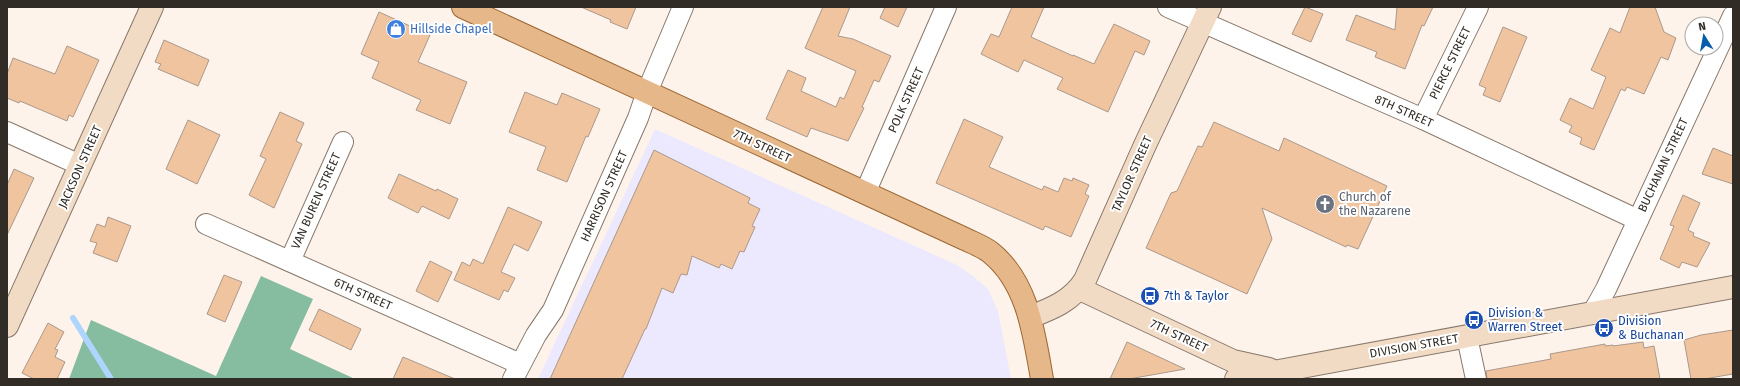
<svg xmlns="http://www.w3.org/2000/svg" width="1740" height="386" viewBox="0 0 1740 386" font-family="'Fira Sans',sans-serif">
<rect width="100%" height="100%" fill="#fef3eb"/>
<polygon fill="#ece8fe" points="655,129 957,265 973,276 988,289 998,311 1011,379 538,379"/>
<polygon fill="#86bda1" points="261,276 313,299 290,349 355,379 69,379 91,320 216,376"/>
<g fill="none" stroke-linecap="round" stroke-linejoin="round">
<polyline stroke="#aed5fe" stroke-width="6" points="73,318 111,379"/>
</g>
<g fill="#f0c49f" stroke="#aa998c">
<polygon points="581,7 636,7 627,29 610,22 611,20"/>
<polygon points="823,7 850,7 838,36 853,39 891,56 879,82 874,80 862,107 864,108 848,141 811,128 807,137 766,119 788,70 806,78 801,91 836,107 840,97 844,99 856,71 805,48"/>
<polygon points="885,7 907,7 898,27 880,18"/>
<polygon points="1012,7 1044,7 1031,37 1073,56 1073,55 1094,64 1114,24 1150,41 1144,55 1135,51 1108,112 1057,89 1063,78 1024,60 1018,72 981,54 991,34 999,37"/>
<polygon points="1305,7 1323,14 1311,42 1292,34"/>
<polygon points="1397,7 1433,7 1424,26 1422,25 1405,69 1375,57 1377,52 1346,40 1356,15 1395,30"/>
<polygon points="1630,7 1655,7 1664,32 1676,38 1668,60 1661,57 1644,94 1627,87 1625,91 1621,89 1594,150 1580,144 1582,138 1569,132 1572,126 1560,120 1570,98 1593,109 1606,77 1591,70 1610,28 1620,33"/>
<polygon points="379,12 430,35 418,62 467,82 450,124 416,110 421,100 372,78 379,62 361,54"/>
<polygon points="1503,27 1527,37 1500,102 1483,95 1486,88 1479,85"/>
<polygon points="164,40 209,60 198,86 158,69 161,64 155,62"/>
<polygon points="67,46 99,60 73,117 69,115 67,121 20,101 19,103 7,98 7,74 13,58 55,74"/>
<polygon points="525,92 557,105 562,93 600,109 588,137 586,136 567,182 537,170 546,147 509,132"/>
<polygon points="280,112 304,123 296,141 302,144 274,208 249,195 266,159 260,156"/>
<polygon points="964,119 1003,137 989,167 1042,190 1044,186 1058,192 1064,178 1072,181 1073,178 1089,185 1085,194 1089,196 1071,237 1045,226 1043,230 936,183"/>
<polygon points="188,120 220,135 197,184 166,169"/>
<polygon points="1214,122 1279,151 1284,138 1387,186 1358,249 1347,245 1346,247 1262,208 1272,239 1247,294 1146,248 1171,193 1177,191 1198,146 1202,147"/>
<polygon points="1713,148 1733,156 1733,184 1702,174"/>
<polygon points="654,150 750,198 748,203 760,209 752,226 755,227 744,252 740,251 732,269 721,264 719,268 692,256 687,275 681,274 673,293 662,288 646,329 645,329 622,379 550,379"/>
<polygon points="14,169 34,178 7,235 7,185"/>
<polygon points="399,174 436,191 437,189 458,199 449,219 422,206 418,213 388,198"/>
<polygon points="1683,195 1700,203 1688,230 1694,233 1693,236 1710,243 1697,267 1682,262 1679,268 1660,259 1674,226 1670,225"/>
<polygon points="508,207 542,222 528,251 514,244 501,272 515,278 508,292 504,290 499,300 454,280 462,262 470,266 473,259 483,264"/>
<polygon points="108,217 131,226 117,262 93,253 97,243 90,241 97,224 105,227"/>
<polygon points="430,261 452,272 438,302 416,291"/>
<polygon points="224,275 242,282 225,322 207,314"/>
<polygon points="319,309 361,329 351,350 309,330"/>
<polygon points="48,323 64,332 55,349 58,350 55,357 65,362 57,379 34,379 22,373"/>
<polygon points="1733,330 1733,374 1704,379 1691,379 1684,340 1701,335"/>
<polygon points="1127,342 1185,369 1129,379 1110,379"/>
<polygon points="1643,342 1644,348 1654,346 1660,379 1487,379 1486,371 1551,359 1550,354 1605,344 1605,346 1613,345 1613,346"/>
<polygon points="403,357 455,379 393,379"/>
</g>
<g fill="none" stroke-linecap="round" stroke-linejoin="round">
<g stroke="#87786b" stroke-width="22">
<g id="street">
<polyline points="1168,7 1423,119 1638,220"/>
<polyline points="1423,119 1478,7"/>
<polyline points="7,132 80,165"/>
<polyline points="865,193 946,7"/>
<polyline points="206,224 520,364"/>
<polyline points="290,261 343,142"/>
<polyline points="1592,314 1606,289 1733,16"/>
<polyline points="1467,337 1476,379"/>
<polyline points="513,379 536,335 553,310 638,118 647,92 683,7"/>
</g>
</g>
<g stroke="#87786b" stroke-width="24">
<g id="secondary">
<polyline points="1080,289 1233,361 1269,369"/>
<path d="M 1030,317 C 1051,309 1072,301 1085,280 L 1145,145 L 1210,7"/>
<polyline points="7,326 152,7"/>
<polyline points="1236,379 1733,287"/>
</g>
</g>
<g stroke="#9b6734" stroke-width="24">
<path id="primary" d="M 463,7 L 965,239 C 973,243 982,246 990,252 C 1028,282 1034,334 1042,379"/>
</g>
<use href="#street" stroke="#fff" stroke-width="20"/>
<use href="#secondary" stroke="#f2dbc4" stroke-width="22"/>
<use href="#primary" stroke="#e5b789" stroke-width="22"/>
</g>
<defs>
<g id="shop-disc" transform="scale(1)"><circle r="9.5" fill="#3f7fe0" stroke="#fff"/><path d="M-5-2.5h2.3a2.7 3.5 0 0 1 5.4 0H5L5.5 6h-11ZM-1.5-2.5h3a1.5 2.3 0 0 0-3 0Z" fill="#fff"/></g>
<g id="church-disc" transform="scale(1)"><circle r="9.5" fill="#6b7280" stroke="#fff"/><path d="M-1.2-6h2.4v3.5h3.3v2.4h-3.3V6h-2.4V-.1h-3.3v-2.4h3.3Z" fill="#fff"/></g>
<g id="bus-disc" transform="scale(1)"><circle r="9.5" fill="#1a4fb4" stroke="#fff"/><path d="M-5-6H5V4H4V6H2V4H-2V6H-4V4H-5ZM-3.5-4V0h7V-4ZM-3.5 1.2v1.5H-2V1.2ZM2 1.2v1.5H3.5V1.2Z" fill="#fff"/></g>
</defs>
<g fill-rule="evenodd">
<use href="#shop-disc" x="396" y="29"/>
<use href="#church-disc" x="1325" y="204"/>
<use href="#bus-disc" x="1150" y="296"/>
<use href="#bus-disc" x="1474" y="320"/>
<use href="#bus-disc" x="1604" y="328"/>
</g>
<g text-anchor="middle" stroke-width="4" stroke-linejoin="round" paint-order="stroke">
<g font-size="12" fill="#366cbe" stroke="#fff" text-anchor="start">
<text x="410" y="33">Hillside Chapel</text>
</g>
<g font-size="12" fill="#322c26" stroke="#fff">
<text transform="translate(1450 63) rotate(-64)" y="4">PIERCE STREET</text>
<text transform="translate(906 100) rotate(-66)" y="4">POLK STREET</text>
<text transform="translate(1404 111) rotate(24)" y="4">8TH STREET</text>
<text transform="translate(762 146) rotate(25)" y="4">7TH STREET</text>
<text transform="translate(1663 165) rotate(-65)" y="4">BUCHANAN STREET</text>
<text transform="translate(80 167) rotate(-66)" y="4">JACKSON STREET</text>
<text transform="translate(1132 174) rotate(-66)" y="4">TAYLOR STREET</text>
<text transform="translate(604 196) rotate(-66)" y="4">HARRISON STREET</text>
<text transform="translate(316 201) rotate(-66)" y="4">VAN BUREN STREET</text>
<text transform="translate(363 294) rotate(24)" y="4">6TH STREET</text>
<text transform="translate(1179 336) rotate(25)" y="4">7TH STREET</text>
<text transform="translate(1414 346) rotate(-10)" y="4">DIVISION STREET</text>
</g>
<g font-size="12" fill="#5b616d" stroke="#fff" text-anchor="start">
<text x="1339" y="201">Church of<tspan x="1339" dy="14">the Nazarene</tspan></text>
</g>
<g font-size="12" fill="#164399" stroke="#fff" text-anchor="start">
<text x="1164" y="300">7th &amp; Taylor</text>
<text x="1488" y="317">Division &amp;<tspan x="1488" dy="14">Warren Street</tspan></text>
<text x="1618" y="325">Division<tspan x="1618" dy="14">&amp; Buchanan</tspan></text>
</g>
</g>
<rect width="1740" height="386" fill="none" stroke="#322c26" stroke-width="16"/>
<g transform="translate(1704 36) rotate(349)"><circle r="19" fill="#ffffff" stroke="#adaba8"/>
<path d="M0-3L7 15L0 10L-7 15Z" fill="#065eab"/>
<text y="-6" font-size="11" font-weight="bold" text-anchor="middle" fill="#322c26">N</text>
</g>
</svg>
